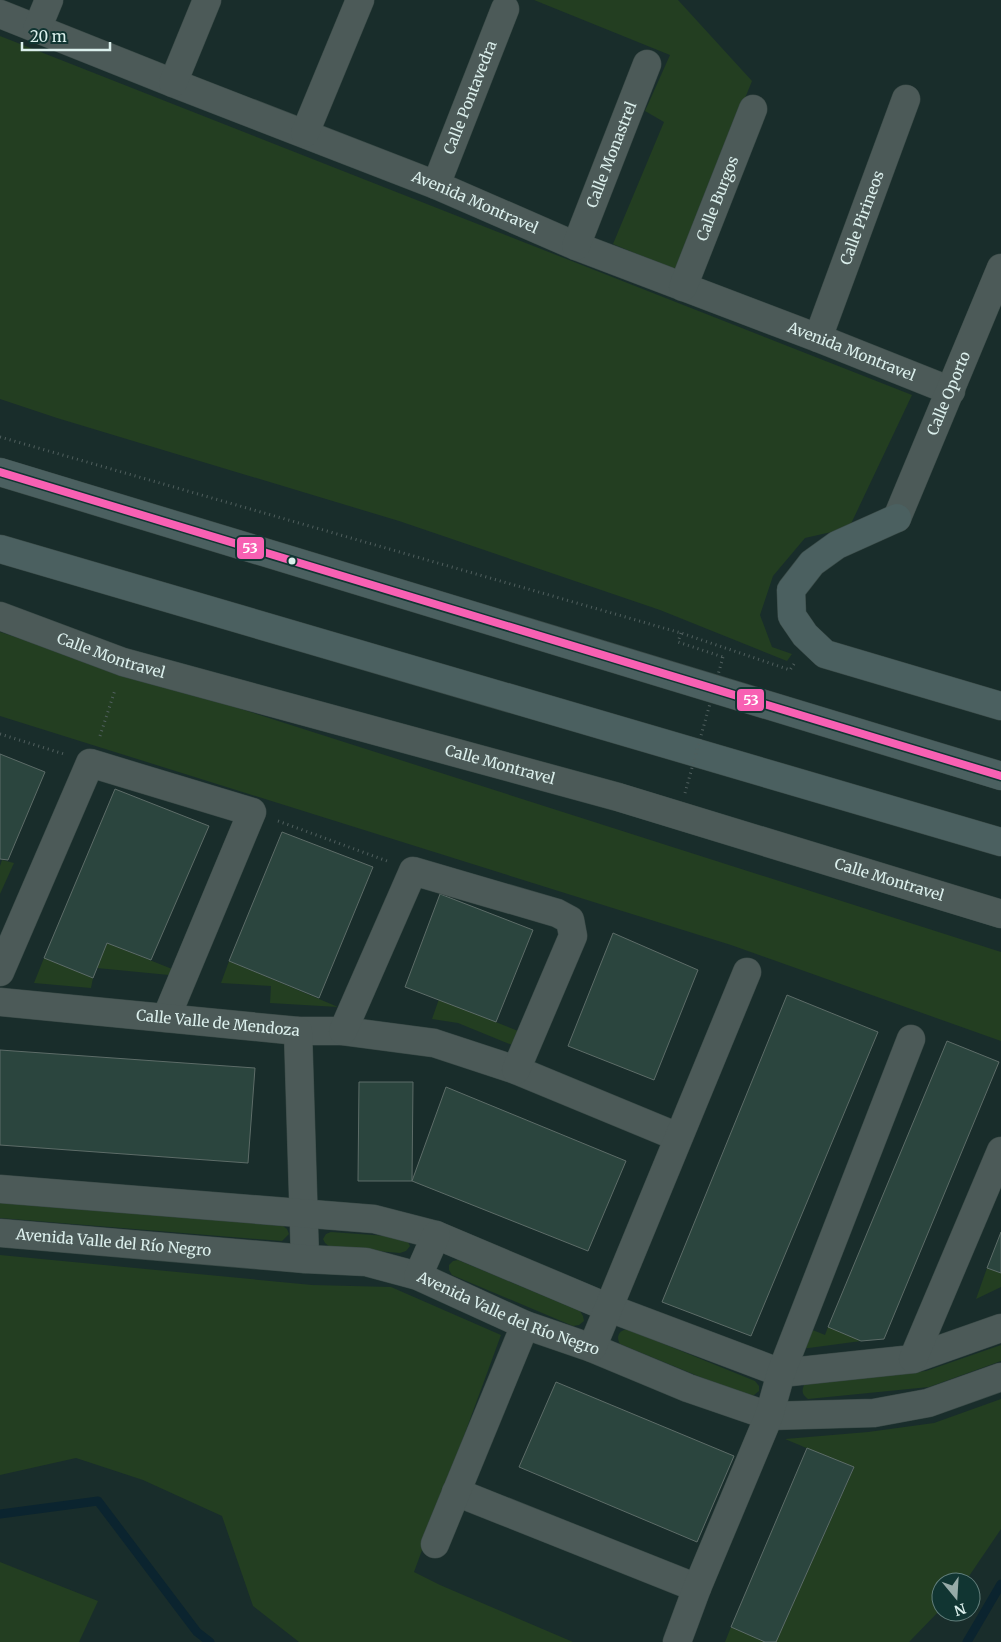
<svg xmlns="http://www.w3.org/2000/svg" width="1001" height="1642" viewBox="0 0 1001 1642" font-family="Merriweather,serif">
<rect width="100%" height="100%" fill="#192d2b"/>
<g fill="#233e21">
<polygon points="534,0 678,0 752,81 675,270 613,244 664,122 645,111 670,55"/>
<polygon points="0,36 912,395 849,528 805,538 773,576 760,615 772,647 792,654 787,661 660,610 399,521 57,418 0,399"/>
<polygon points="0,632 1001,952 1001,1041 731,945 0,716"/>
<polygon points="2,860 14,863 0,894 0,866"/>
<polygon points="107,943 172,969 169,975 97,968"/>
<polygon points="44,958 93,978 91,988 34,983"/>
<polygon points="229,961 338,1007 270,1003 271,986 221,983"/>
<polygon points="439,999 518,1031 512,1045 458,1023 432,1019"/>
<polygon points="0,1201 283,1226 287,1229 289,1234 282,1241 0,1218"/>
<polygon points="331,1232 401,1237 407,1240 410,1246 406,1251 400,1253 330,1247 325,1243 323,1239 326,1234"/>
<polygon points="0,1255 312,1285 391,1287 501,1335 414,1572 440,1585 573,1642 299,1642 253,1606 222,1516 143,1480 76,1458 0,1475"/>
<polygon points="458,1260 580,1311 583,1316 584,1321 579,1325 573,1326 452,1275 449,1270 449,1265 453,1261"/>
<polygon points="987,1268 1001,1273 1001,1287 976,1299"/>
<polygon points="828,1327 861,1341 801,1349 810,1329 825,1335"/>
<path d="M 627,1329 L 755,1381 L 759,1386 L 759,1391 L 754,1395 L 749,1397 L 620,1344 C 616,1337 618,1331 627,1329 Z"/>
<path d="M 1001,1345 L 1001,1361 L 929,1387 L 808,1399 C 803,1395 801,1392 804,1385 L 809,1382 L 926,1371 Z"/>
<polygon points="1001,1399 1001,1529 965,1582 941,1582 941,1609 909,1642 776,1642 854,1468 785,1439 868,1432 934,1423"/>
<polygon points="0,1562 98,1601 79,1642 0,1642"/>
<polygon points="731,1627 765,1642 725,1642"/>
</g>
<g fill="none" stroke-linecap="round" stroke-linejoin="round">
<g stroke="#0b242f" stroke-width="9">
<polyline points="0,1514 98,1501 197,1632 210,1642"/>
<polyline points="967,1642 1001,1584"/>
</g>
</g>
<g fill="#2b453e" stroke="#5d6c68">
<polygon points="0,754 45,772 8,860 0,859"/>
<polygon points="115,789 209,826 151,960 107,943 93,978 44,958"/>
<polygon points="282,832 373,867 319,998 229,961"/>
<polygon points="440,894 533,930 496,1022 405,987"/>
<polygon points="613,933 698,970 654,1080 568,1046"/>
<polygon points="787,995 878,1032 751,1336 662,1302"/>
<polygon points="947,1041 999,1062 884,1339 861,1341 828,1327"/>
<polygon points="0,1050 255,1068 248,1163 0,1145"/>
<polygon points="359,1082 413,1082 412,1181 358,1181"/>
<polygon points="446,1087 626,1161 588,1251 412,1181"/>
<polygon points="1001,1232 1001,1273 987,1268"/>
<polygon points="556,1382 734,1456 697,1542 519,1467"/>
<polygon points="807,1448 854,1467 776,1642 765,1642 731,1627"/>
</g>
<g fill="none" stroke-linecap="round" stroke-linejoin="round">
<g stroke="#394946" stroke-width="29">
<g id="minor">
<path id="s1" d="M 0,14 L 173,83 L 436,185 L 576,246 L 818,338 L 951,391"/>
<polyline points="37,29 49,0"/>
<polyline points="173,83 207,0"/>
<polyline points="305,133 360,0"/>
<path id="s2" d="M 436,185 L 505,9"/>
<path id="s3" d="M 576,246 L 647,64"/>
<path id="s4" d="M 683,287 L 753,109"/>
<path id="s5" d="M 818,338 L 906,99"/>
<path id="s6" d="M 897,518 L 1001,268"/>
<path id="s7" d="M 0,616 L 123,662 L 618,797 L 1001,914"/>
<polyline points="0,972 90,763 252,812 166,1018"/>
<path id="s8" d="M 0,1002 L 298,1031 L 343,1031 L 434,1043 L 516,1070 L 678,1137"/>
<polyline points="298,1031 305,1259"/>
<polyline points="343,1031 413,871 557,913 570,920 573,936 516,1070"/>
<polyline points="0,1189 374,1219 436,1235 609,1308 781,1373 913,1359 1001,1328"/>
<path id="s9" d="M 0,1233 L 305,1259 L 366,1262 L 418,1276 L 525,1325 L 592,1348 L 688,1388 L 769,1416 L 874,1413 L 928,1403 L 1001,1377"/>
<polyline points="418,1276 436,1235"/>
<polyline points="592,1348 747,972"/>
<polyline points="913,1359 1001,1151"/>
<polyline points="456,1492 697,1588"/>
<polyline points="435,1544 525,1325"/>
<polyline points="677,1642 697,1588 769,1416 781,1373 911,1039"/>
</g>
</g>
<g stroke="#394946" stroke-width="29">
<g id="trunk">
<polyline points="0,472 1001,776"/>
<polyline points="897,518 837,545 812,563 791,590 792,616 805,635 825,654 1001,706"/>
<polyline points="0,549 1001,842"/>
</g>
</g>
<g stroke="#505f5e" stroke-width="3" stroke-dasharray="1 4" stroke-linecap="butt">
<polyline points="0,437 681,633 790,670 794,664"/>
<polyline points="681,633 678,642 723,657"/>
<polyline points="0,734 64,754"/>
<polyline points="100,736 115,690"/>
<polyline points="278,821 387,861"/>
</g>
<use href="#minor" stroke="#4c5a58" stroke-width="28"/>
<use href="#trunk" stroke="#4b6060" stroke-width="28"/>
<polyline stroke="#505f5e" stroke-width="3" stroke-dasharray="1 4" stroke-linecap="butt" points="685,793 723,657"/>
<g stroke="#113532" stroke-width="11">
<polyline id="bus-1" points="0,472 1001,776"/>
</g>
<use href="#bus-1" stroke="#f860b3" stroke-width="8"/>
</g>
<circle fill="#dbefec" stroke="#113532" stroke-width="2" cx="292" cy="561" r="4.5"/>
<g text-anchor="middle" stroke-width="5" stroke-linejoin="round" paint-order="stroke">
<g font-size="15" fill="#dbefec" stroke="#113532">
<text dy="5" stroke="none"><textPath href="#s2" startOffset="94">Calle Pontavedra</textPath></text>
<text dy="5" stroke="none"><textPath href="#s3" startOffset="98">Calle Monastrel</textPath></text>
<text dy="5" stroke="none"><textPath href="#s4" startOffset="95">Calle Burgos</textPath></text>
<text dy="5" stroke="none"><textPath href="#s1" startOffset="511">Avenida Montravel</textPath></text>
<text dy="5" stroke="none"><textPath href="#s5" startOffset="128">Calle Pirineos</textPath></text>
<text dy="5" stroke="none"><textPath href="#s1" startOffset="916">Avenida Montravel</textPath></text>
<text dy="5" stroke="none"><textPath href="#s6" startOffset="135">Calle Oporto</textPath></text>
<text dy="5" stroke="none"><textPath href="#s7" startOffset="118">Calle Montravel</textPath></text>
<text dy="5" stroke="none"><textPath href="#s7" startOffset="522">Calle Montravel</textPath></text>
<text dy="5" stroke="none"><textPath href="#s7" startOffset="928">Calle Montravel</textPath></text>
<text dy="5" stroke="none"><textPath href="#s8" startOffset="219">Calle Valle de Mendoza</textPath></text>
<text dy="5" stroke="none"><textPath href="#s9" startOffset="114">Avenida Valle del Río Negro</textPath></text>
<text dy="5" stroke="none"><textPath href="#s9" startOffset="519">Avenida Valle del Río Negro</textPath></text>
</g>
</g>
<g stroke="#113532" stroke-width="2">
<rect x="236" y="536" width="29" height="24" rx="5" fill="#f860b3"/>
<rect x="736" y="688" width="29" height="24" rx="5" fill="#f860b3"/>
</g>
<g font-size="14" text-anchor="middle" font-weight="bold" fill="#fff">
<text x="250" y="553">53</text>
<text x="751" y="705">53</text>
</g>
<g transform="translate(956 1597) rotate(162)"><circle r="24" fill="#113532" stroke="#627f7c"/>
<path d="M0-4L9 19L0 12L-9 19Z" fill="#97aba8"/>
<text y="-8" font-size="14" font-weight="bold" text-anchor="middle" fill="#dbefec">N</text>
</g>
<path d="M22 42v8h88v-8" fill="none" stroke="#dbefec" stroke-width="2.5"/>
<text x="30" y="42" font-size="15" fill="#dbefec" stroke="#113532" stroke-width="4" paint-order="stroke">20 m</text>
</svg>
